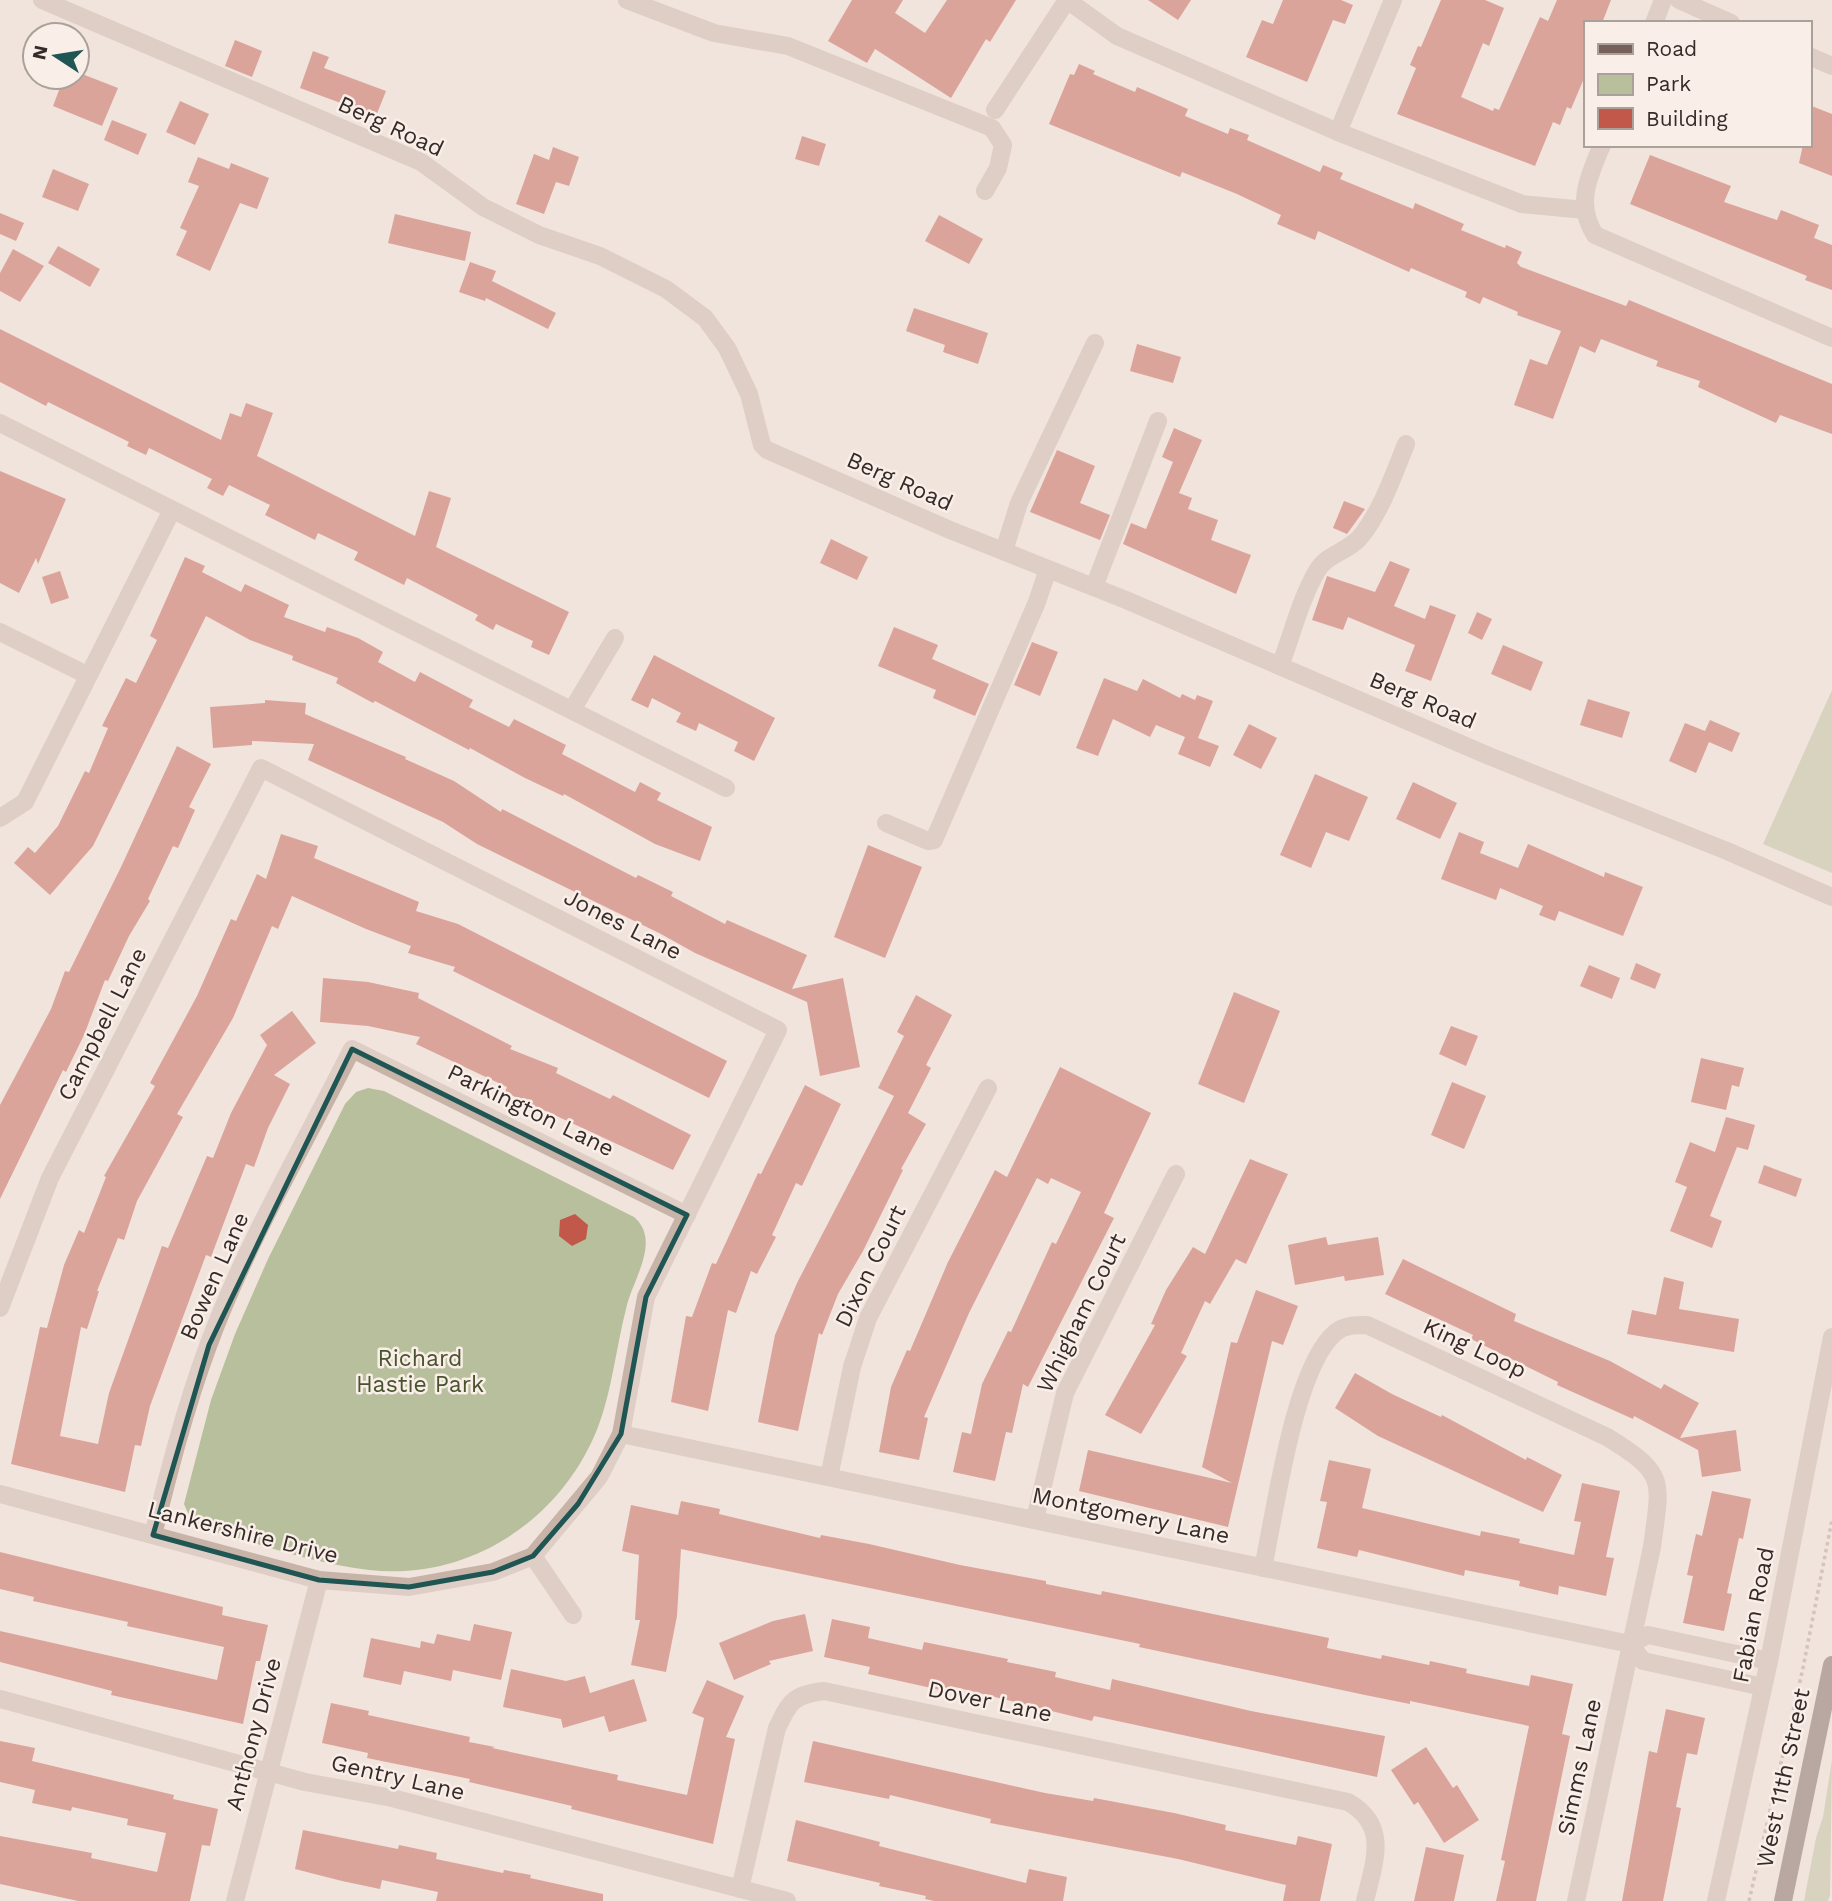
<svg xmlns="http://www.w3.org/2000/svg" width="1832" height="1901" viewBox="0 0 1832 1901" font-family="'Work Sans',sans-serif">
<rect width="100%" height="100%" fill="#f1e4dc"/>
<g fill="#b8bf9c">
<polygon points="1832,690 1832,873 1763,844"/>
<path d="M 368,1088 L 384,1091 L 634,1217 C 662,1241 632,1280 626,1309 C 616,1348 612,1390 598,1427 C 562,1520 469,1581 369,1570 C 314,1564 258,1543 205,1529 L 191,1520 L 184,1504 L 211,1400 L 235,1334 L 268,1259 L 345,1104 L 356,1092 Z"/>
<polygon points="1832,1760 1830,1895 1828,1901 1804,1901 1816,1838 1823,1817"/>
</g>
<g fill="#c1584a">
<polygon points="852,0 903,0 895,13 925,33 947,0 1016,0 990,42 986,39 951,98 875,49 867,63 828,41"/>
<polygon points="1148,0 1191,0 1178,20"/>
<polygon points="1283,0 1341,0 1353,5 1345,24 1333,20 1307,82 1246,57 1262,20 1273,24"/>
<polygon points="1441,0 1485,0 1504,8 1489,46 1483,43 1461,97 1493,111 1494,108 1499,110 1540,17 1548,21 1557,0 1611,0 1602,23 1585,23 1585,76 1571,109 1567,107 1560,125 1553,122 1535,166 1397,114 1416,68 1410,65 1418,46 1421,47"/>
<polygon points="235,40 262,51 252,77 225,66"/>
<polygon points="313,51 329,57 324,68 386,91 376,116 300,88"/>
<polygon points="1079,64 1095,71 1093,74 1135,92 1137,87 1188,109 1185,116 1228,134 1230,128 1249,135 1247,140 1320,172 1323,165 1343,173 1340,179 1413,209 1415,203 1464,224 1461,230 1505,248 1506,245 1522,252 1517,263 1521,267 1626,306 1629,300 1832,384 1832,434 1780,415 1776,423 1698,387 1700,381 1656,366 1658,361 1601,339 1595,353 1580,346 1553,419 1514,405 1530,359 1547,365 1561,331 1517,315 1518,312 1483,297 1480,304 1465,297 1467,292 1411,268 1409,272 1318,231 1315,240 1277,224 1281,215 1237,194 1182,172 1180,177 1049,124 1070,74 1074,75"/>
<polygon points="77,72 118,88 102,126 53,106 64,77 77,77"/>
<polygon points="180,101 209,114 195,145 166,132"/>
<polygon points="1809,105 1832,114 1832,176 1799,163 1803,145 1809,145"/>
<polygon points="112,120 147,134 138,155 104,140"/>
<polygon points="802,136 826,144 819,166 795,159"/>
<polygon points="553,147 579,157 569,186 556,182 544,214 516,204 534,154 549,160"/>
<polygon points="1650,155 1731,186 1724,202 1777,220 1781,210 1819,225 1814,238 1832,245 1832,290 1805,280 1807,276 1630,204"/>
<polygon points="198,157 229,169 231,163 269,178 257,209 240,203 210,271 176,255 187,231 180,228 199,186 188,182"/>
<polygon points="53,169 89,184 78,211 42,197"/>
<polygon points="0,213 24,223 16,241 0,234"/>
<polygon points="395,214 471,232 465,261 388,243"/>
<polygon points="939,215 983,239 969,264 925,241"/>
<polygon points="58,246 100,269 90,287 48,263"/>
<polygon points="13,249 44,266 20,302 0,291 0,273"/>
<polygon points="470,262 496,271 492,281 556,313 548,329 486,298 485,301 459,292"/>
<polygon points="914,308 988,333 978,364 943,352 945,345 906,331"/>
<polygon points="0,329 221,440 230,413 241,417 246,403 273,413 257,456 415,536 429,491 451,498 436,547 569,612 549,655 531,647 533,641 496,624 493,630 475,620 478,615 407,578 404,585 354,560 358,552 318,533 315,540 265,515 270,505 229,485 223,496 207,488 212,479 149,448 146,455 127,446 129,442 48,402 46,406 0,382"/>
<polygon points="1137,344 1181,357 1173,383 1130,371"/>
<polygon points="1174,428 1202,440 1179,493 1192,498 1188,509 1218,520 1211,540 1251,555 1236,594 1123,544 1131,523 1146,529 1173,462 1162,457"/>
<polygon points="1057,450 1095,466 1080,503 1110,515 1100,540 1030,512"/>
<polygon points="0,471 66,499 38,564 36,558 19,593 0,583"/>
<polygon points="1344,501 1365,509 1347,534 1333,528"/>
<polygon points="831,539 868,557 857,580 820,563"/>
<polygon points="185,557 205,566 202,572 241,592 245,584 289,605 284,617 325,632 327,627 358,638 383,652 378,662 415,682 420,672 473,700 469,707 509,727 514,719 566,745 562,754 635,792 640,782 661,793 657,800 712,827 700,861 655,844 564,794 563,796 525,778 470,748 469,750 375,701 373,703 336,683 338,678 292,660 293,656 250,640 206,616 93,846 50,895 14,863 28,847 35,853 58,826 85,771 89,773 108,728 102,726 126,678 136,683 157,640 150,636"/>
<polygon points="1390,561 1410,569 1394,606 1425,619 1430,605 1456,615 1431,681 1405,671 1415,645 1348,617 1343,630 1312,620 1327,576 1375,592"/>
<polygon points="60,571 69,598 51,604 42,577"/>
<polygon points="1477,612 1492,619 1482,640 1468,633"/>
<polygon points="894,627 938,645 932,659 989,684 975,716 933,698 936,690 878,666"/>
<polygon points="1032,642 1058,652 1040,696 1014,685"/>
<polygon points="1503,645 1543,662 1531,691 1491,674"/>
<polygon points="654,655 775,718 754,761 734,751 738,742 699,723 696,731 676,722 681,713 652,698 648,708 631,700"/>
<polygon points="1104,678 1137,691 1143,679 1180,698 1182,694 1195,700 1197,695 1213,701 1198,738 1219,746 1210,767 1178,754 1185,737 1156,725 1150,737 1113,719 1098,756 1076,748"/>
<polygon points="1588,699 1630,712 1622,738 1580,725"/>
<polygon points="265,700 306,703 305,714 406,757 405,759 454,781 501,812 502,809 636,878 638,875 673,892 671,896 725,924 727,920 807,955 792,989 843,978 860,1067 820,1076 807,1002 695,953 661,934 477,844 443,822 308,760 314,744 252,741 252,745 213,748 210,707 265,703"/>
<polygon points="1710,720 1740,733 1732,752 1709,742 1696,773 1669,761 1685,723 1705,731"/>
<polygon points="1249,724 1277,738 1261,769 1233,755"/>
<polygon points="177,746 211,764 189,807 195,810 178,848 173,846 148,899 150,901 129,936 108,981 105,980 84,1035 66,1072 63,1070 0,1199 0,1105 51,1009 65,971 69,972 121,867"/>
<polygon points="1315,774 1368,797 1349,841 1326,832 1311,868 1280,855"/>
<polygon points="1413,782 1457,803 1440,839 1396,819"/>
<polygon points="1459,832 1484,842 1480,853 1518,868 1528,844 1604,877 1605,872 1643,887 1623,936 1559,911 1555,921 1539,915 1543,906 1500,888 1496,900 1441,879"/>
<polygon points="281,834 318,846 314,858 419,902 416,911 458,924 727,1061 709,1098 453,971 455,967 408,953 411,946 366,929 292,896 278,929 272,926 233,1018 177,1114 183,1117 137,1201 124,1240 118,1238 97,1291 99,1291 87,1329 81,1327 60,1436 98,1444 109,1393 162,1246 168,1248 207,1156 213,1158 231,1113 267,1045 260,1035 292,1011 316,1043 274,1075 290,1084 268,1128 254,1167 246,1164 211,1257 206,1255 150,1406 141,1446 135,1445 125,1492 11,1464 40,1327 47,1328 64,1265 79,1230 84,1233 106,1177 104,1176 155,1086 150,1083 197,996 231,919 236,921 257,874 266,879"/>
<polygon points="868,845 922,867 885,958 834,937"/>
<polygon points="1636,963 1661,974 1655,989 1630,979"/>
<polygon points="1589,965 1620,978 1612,999 1580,986"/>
<polygon points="323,978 368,982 419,993 418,998 512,1046 510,1049 558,1068 556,1073 610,1099 613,1095 691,1135 673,1170 505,1092 507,1087 416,1044 420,1037 368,1026 320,1022"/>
<polygon points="1234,992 1280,1011 1244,1103 1198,1084"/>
<polygon points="916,995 952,1015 926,1065 931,1068 908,1113 926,1124 901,1169 903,1170 863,1251 838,1294 822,1335 819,1333 798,1431 758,1422 775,1335 797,1283 894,1096 878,1088 904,1036 897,1032"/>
<polygon points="1451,1026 1478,1036 1466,1066 1439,1054"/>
<polygon points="1701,1058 1744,1068 1739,1087 1732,1085 1726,1110 1691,1102"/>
<polygon points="1060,1067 1151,1113 1104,1213 1114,1218 1028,1387 1023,1384 1012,1433 1006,1432 995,1481 953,1472 962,1432 971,1434 982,1384 1008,1331 1011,1332 1052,1242 1056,1244 1081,1192 1051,1178 1048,1184 1037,1178 969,1313 924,1417 928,1418 919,1460 879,1452 891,1387 907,1350 910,1351 948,1262 995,1170 1007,1177"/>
<polygon points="1452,1082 1486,1096 1464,1149 1431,1135"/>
<polygon points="805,1085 841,1104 802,1186 796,1183 772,1235 776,1237 757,1274 751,1271 736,1313 728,1310 708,1411 671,1402 686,1316 692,1317 712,1263 716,1264 758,1173 761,1174"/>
<polygon points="1726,1117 1755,1125 1748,1150 1737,1147 1710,1216 1722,1221 1712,1248 1670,1231 1687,1187 1675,1182 1690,1142 1715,1152"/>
<polygon points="1250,1159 1288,1174 1246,1264 1236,1259 1210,1304 1205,1301 1181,1353 1187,1356 1141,1434 1105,1415 1155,1325 1151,1324 1166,1290 1193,1247 1205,1254"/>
<polygon points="1764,1165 1802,1179 1796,1197 1758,1183"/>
<polygon points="575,1214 588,1225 586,1239 572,1246 559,1236 560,1220"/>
<polygon points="1326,1237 1328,1245 1378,1237 1384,1275 1345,1281 1344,1276 1295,1285 1288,1245"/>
<polygon points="1403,1259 1516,1314 1514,1321 1610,1361 1661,1389 1664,1384 1699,1403 1680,1438 1736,1430 1741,1471 1702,1477 1698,1450 1634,1416 1633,1419 1557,1385 1558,1382 1471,1339 1473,1335 1385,1294"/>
<polygon points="1664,1277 1684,1282 1679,1309 1739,1319 1734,1352 1627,1334 1632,1310 1656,1315"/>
<polygon points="1256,1290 1298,1306 1283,1345 1272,1341 1228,1527 1079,1491 1088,1450 1232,1483 1202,1467 1231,1342 1237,1343"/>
<polygon points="1355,1373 1392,1394 1441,1417 1442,1415 1526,1460 1527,1457 1562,1475 1543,1512 1378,1436 1335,1408"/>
<polygon points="1329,1460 1371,1469 1362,1508 1480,1536 1481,1531 1520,1539 1519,1543 1574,1555 1581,1522 1574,1521 1582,1483 1620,1491 1606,1557 1614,1558 1606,1596 1559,1586 1558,1595 1519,1586 1520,1581 1465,1570 1464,1576 1359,1550 1357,1557 1317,1548 1327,1502 1320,1501"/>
<polygon points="1712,1491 1751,1499 1743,1539 1739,1538 1727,1593 1732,1594 1724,1631 1683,1623 1693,1576 1687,1575 1696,1534 1702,1536"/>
<polygon points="681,1501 720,1509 719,1514 820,1538 821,1535 869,1544 960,1565 1046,1581 1046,1584 1101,1595 1102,1591 1329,1638 1327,1648 1381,1659 1382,1655 1429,1665 1430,1661 1467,1669 1466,1673 1529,1686 1531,1675 1573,1684 1562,1734 1570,1736 1536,1901 1496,1901 1505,1861 1501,1860 1529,1726 1410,1701 1410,1704 1365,1695 1139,1647 1140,1644 681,1549 677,1616 666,1672 631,1665 640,1620 635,1620 639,1555 622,1551 631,1505 678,1515"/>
<polygon points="0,1552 223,1607 222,1615 268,1625 260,1661 256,1661 243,1724 111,1695 112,1691 0,1662 0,1631 217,1680 224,1647 127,1626 128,1622 33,1601 34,1597 0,1589"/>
<polygon points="805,1614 813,1651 769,1661 771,1664 734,1680 719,1643 773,1621"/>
<polygon points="832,1619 870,1627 868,1638 922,1650 924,1642 1008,1659 1007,1662 1056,1672 1055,1677 1110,1690 1112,1679 1251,1711 1385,1736 1377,1777 1094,1716 1092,1721 955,1687 954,1693 868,1674 870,1667 824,1657"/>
<polygon points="474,1624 512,1632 501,1680 453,1670 451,1681 404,1671 401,1685 363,1677 371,1638 420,1648 421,1641 434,1644 437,1634 470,1641"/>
<polygon points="511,1669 566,1681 585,1676 590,1693 634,1679 647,1721 609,1732 604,1716 563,1728 561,1719 503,1707"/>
<polygon points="707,1680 744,1696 726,1737 735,1739 713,1844 571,1809 572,1806 469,1782 470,1779 367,1758 368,1753 322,1743 331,1703 369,1711 368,1715 470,1737 469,1742 495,1747 492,1748 618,1775 617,1780 687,1795 704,1718 692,1713"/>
<polygon points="1666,1709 1705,1718 1697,1755 1687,1753 1676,1807 1681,1808 1663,1901 1622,1901 1649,1751 1657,1753"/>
<polygon points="0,1741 35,1748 32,1761 174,1795 173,1799 218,1809 210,1846 202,1845 190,1901 78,1901 0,1884 0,1836 92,1853 91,1858 157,1872 166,1833 127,1825 128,1819 72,1807 71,1811 32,1803 35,1790 0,1782"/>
<polygon points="813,1741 1045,1793 1093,1801 1094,1798 1174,1813 1226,1825 1225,1830 1296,1845 1298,1836 1332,1844 1320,1901 1283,1901 1286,1885 1178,1859 990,1823 991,1819 890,1795 889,1799 804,1782"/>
<polygon points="1426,1747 1453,1788 1457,1785 1479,1820 1444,1843 1418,1802 1414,1805 1391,1770"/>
<polygon points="796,1820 880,1842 879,1846 1026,1883 1029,1869 1067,1877 1063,1901 934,1901 925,1899 926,1896 879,1886 880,1883 787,1861"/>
<polygon points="303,1830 398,1849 399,1845 437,1853 436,1859 503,1873 504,1870 531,1875 530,1878 603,1894 603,1901 436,1901 438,1892 382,1880 380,1889 342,1881 295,1869"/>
<polygon points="1426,1847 1464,1855 1454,1901 1414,1901"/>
</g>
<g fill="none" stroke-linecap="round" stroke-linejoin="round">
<polyline stroke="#b49d92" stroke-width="3.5" stroke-dasharray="3.5 3.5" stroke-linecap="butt" points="1749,1901 1803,1668 1832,1520"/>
<g stroke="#c8b3a8" stroke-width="18">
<polyline points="42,0 421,162 483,207 539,235 600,256 666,289 705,318 727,348 749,394 762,445 767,450 950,530 1126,600 1489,756 1727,851 1832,897"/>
<polyline points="627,0 714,33 788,46 992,128 1003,145 998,168 985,191"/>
<polyline points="1067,0 1117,36 1338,132 1522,204 1585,210"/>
<polyline points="1679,0 1731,23"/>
<polyline points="1654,23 1663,0"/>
<polyline points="1809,56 1832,66"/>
<polyline points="995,110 1067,0"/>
<polyline points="1338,132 1393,0"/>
<path d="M 1602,145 C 1589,176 1575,204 1595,235 L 1832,338"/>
<polyline points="0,423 726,788"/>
<polyline points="1004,551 1019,503 1095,343"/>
<polyline points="1094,587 1158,421"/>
<polyline points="0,632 87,675"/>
<path d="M 1280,666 C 1292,635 1300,600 1317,571 C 1327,553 1349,552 1362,535 C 1382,509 1394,474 1406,444"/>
<polyline points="572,710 615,638"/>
<polyline points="0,818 25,802 172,510"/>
<polyline points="886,823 928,841 934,840 1037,602 1048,569"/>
<polyline points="0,1308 50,1178 261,768 778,1030 646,1297 621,1434 599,1477 533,1556 493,1572 409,1587 319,1580 0,1494"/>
<polyline points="621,1434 1630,1644 1648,1635 1769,1661"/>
<polyline points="829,1477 852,1367 868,1318 988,1088"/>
<polyline points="1035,1519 1065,1393 1176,1174"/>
<path d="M 153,1535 C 169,1471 185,1408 208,1346 C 246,1243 303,1147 352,1049 L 687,1215"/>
<polyline points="533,1556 573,1615"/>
<path d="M 1263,1568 C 1275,1513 1294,1366 1336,1332 C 1345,1325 1356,1325 1367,1325 L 1607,1437 C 1667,1474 1661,1479 1652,1547 L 1576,1901"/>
<polyline points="1630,1644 1643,1661 1763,1687"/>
<polyline points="0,1699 305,1782 392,1798 787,1901"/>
<path d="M 740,1889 L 777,1728 C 790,1701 793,1695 824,1691 L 1348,1802 C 1390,1826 1374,1862 1365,1901"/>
<polyline points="235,1901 319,1580"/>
<polyline points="1716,1901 1769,1661 1832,1337"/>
</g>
<polyline stroke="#77605a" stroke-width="18" points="1783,1901 1832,1665"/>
</g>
<path d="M0 0H1832V1901H0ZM 352,1049 L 687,1215 L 646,1297 L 621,1434 L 578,1504 L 533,1556 L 493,1572 L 409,1587 L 319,1580 L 153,1535 L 209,1345 Z" fill="#f1e4dc" fill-opacity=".55" fill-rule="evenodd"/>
<path fill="none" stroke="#1f5552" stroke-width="5" stroke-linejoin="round" d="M 352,1049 L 687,1215 L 646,1297 L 621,1434 L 578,1504 L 533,1556 L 493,1572 L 409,1587 L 319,1580 L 153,1535 L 209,1345 Z"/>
<g text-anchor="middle" stroke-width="5" stroke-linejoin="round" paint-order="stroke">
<g font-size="23" fill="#362b28" stroke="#f9efe8">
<text transform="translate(391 126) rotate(25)" y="8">Berg Road</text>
<text transform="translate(900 481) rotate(24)" y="8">Berg Road</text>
<text transform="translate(1423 700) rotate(23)" y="8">Berg Road</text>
<text transform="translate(623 924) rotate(27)" y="8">Jones Lane</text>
<text transform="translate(102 1024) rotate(-63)" y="8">Campbell Lane</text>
<text transform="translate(531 1110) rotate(26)" y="8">Parkington Lane</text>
<text transform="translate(870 1266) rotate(-64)" y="8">Dixon Court</text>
<text transform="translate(214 1276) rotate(-66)" y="8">Bowen Lane</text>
<text transform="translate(1081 1313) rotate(-64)" y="8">Whigham Court</text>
<text transform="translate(1475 1348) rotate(25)" y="8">King Loop</text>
<text transform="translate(1131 1515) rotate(12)" y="8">Montgomery Lane</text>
<text transform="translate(243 1532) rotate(14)" y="8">Lankershire Drive</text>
<text transform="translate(1753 1615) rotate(-79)" y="8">Fabian Road</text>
<text transform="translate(990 1701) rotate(12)" y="8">Dover Lane</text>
<text transform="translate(253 1734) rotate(-75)" y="8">Anthony Drive</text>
<text transform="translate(1579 1767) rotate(-78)" y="8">Simms Lane</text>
<text transform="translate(398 1777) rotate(13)" y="8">Gentry Lane</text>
<text transform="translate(1783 1778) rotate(-78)" y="8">West 11th Street</text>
</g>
<g font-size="23" fill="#49532d" stroke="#f9efe8">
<text x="420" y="1366">Richard<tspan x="420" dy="26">Hastie Park</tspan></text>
</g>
</g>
<rect x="1584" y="21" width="228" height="126" fill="#f9efe8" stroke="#aba19b" stroke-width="2"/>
<rect x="1598" y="44" width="35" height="10" fill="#77605a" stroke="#aba19b" stroke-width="2"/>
<text x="1646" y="56" font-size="21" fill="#362b28">Road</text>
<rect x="1598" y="74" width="35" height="21" fill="#b8bf9c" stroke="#aba19b" stroke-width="2"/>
<text x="1646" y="91" font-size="21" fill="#362b28">Park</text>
<rect x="1598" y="108" width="35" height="21" fill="#c1584a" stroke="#aba19b" stroke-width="2"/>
<text x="1646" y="126" font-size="21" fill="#362b28">Building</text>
<g transform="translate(56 56) rotate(282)"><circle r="33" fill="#f9efe8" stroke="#aba19b" stroke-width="2"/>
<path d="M0-5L12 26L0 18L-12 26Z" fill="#1f5552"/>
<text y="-10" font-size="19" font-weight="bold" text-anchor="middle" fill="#362b28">N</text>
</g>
</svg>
